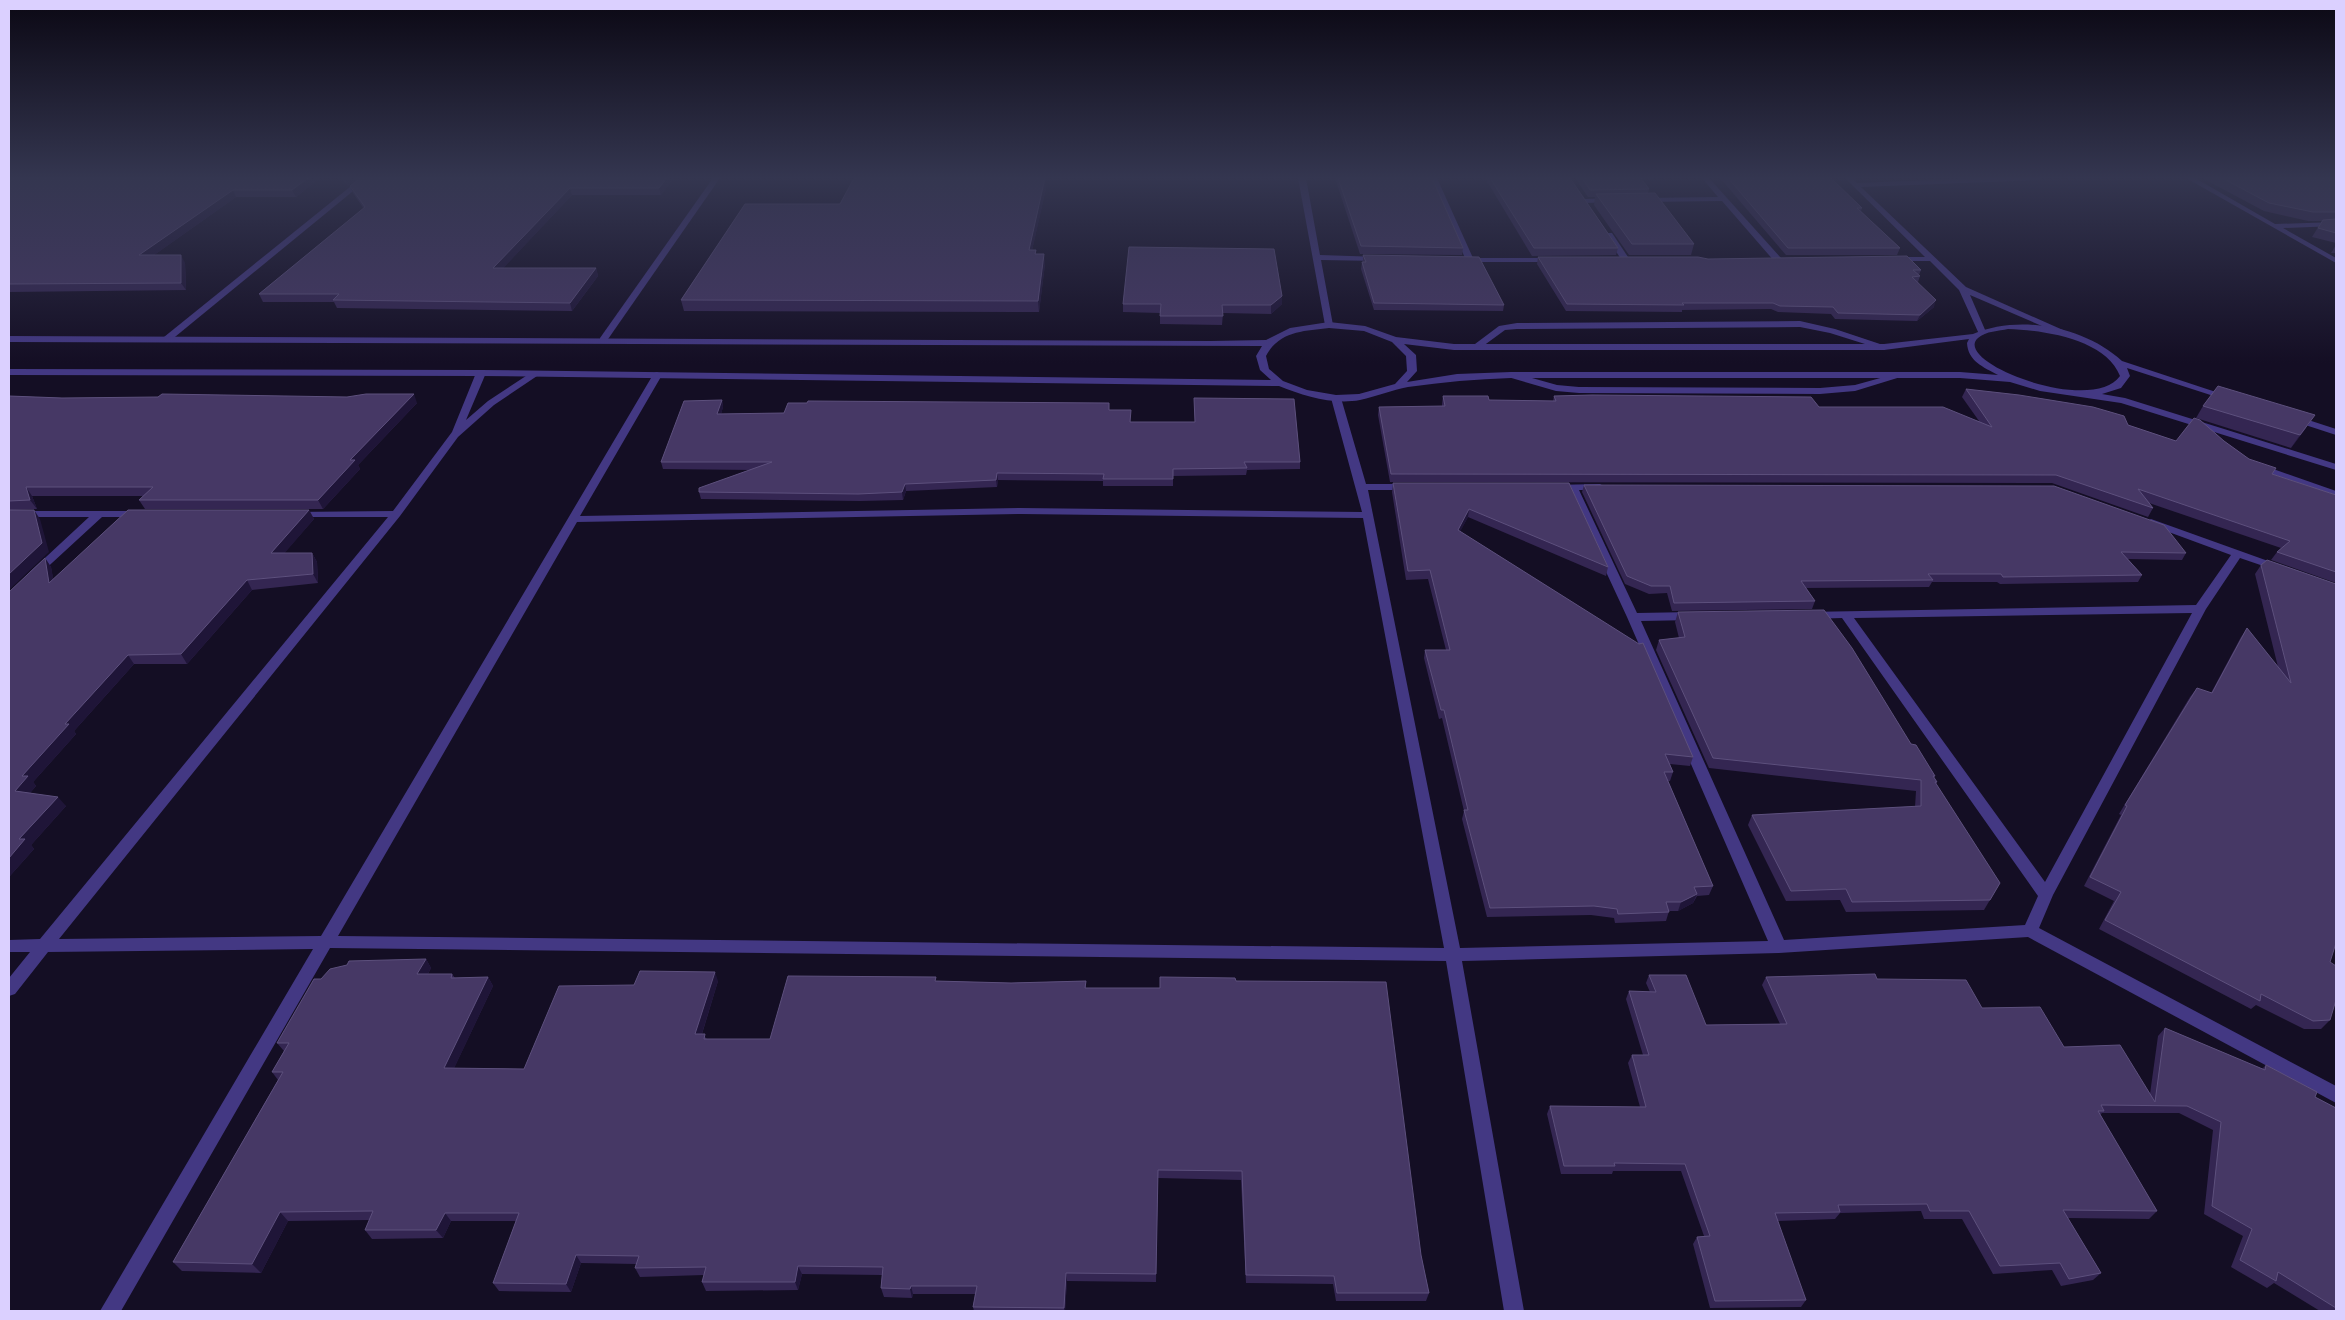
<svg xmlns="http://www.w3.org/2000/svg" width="2345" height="1320" viewBox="0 0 2345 1320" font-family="Ubuntu,sans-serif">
<rect width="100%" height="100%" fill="#140e24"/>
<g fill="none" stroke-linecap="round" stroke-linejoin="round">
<g fill="#433883" fill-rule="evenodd">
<polygon points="361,178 369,178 170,341 164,341 164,337"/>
<polygon points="713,178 720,178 606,342 600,342 600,338"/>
<polygon points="1298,178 1306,178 1320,255 1380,257 1384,259 1380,261 1321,260 1333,325 1329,328 1325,325"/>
<polygon points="1430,178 1437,178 1473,258 1555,258 1559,260 1555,262 1462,262 1461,260 1465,258"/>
<polygon points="1702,178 1709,178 1781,258 1781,262 1775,262 1722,201 1644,202 1640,200 1644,198 1718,197"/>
<polygon points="1845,178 1852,178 1857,183 1977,178 2042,178 2039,180 1861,187 1966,287 2072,334 2065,336 1970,295 1986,332 1979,334 1959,290 1930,261 1892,261 1892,257 1925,257"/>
<polygon points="2186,178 2195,178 2275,224 2336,222 2336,226 2283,228 2336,258 2336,263"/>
<polygon points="1614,198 1614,202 1611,202 1585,203 1581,201 1585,199"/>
<polygon points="1606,233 1612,233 1630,260 1629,262 1623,262 1605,235"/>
<polygon points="1800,321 1835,329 1889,347 1884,350 1830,333 1800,327 1517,329 1505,330 1479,349 1471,347 1499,326 1517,323"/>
<path d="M 481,370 L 486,373 L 466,420 L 488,401 L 532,372 L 538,372 L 540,374 L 494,405 L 458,437 L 400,516 L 59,939 L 321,936 L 654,373 L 657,372 L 662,375 L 580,516 L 1021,508 L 1362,512 L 1331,398 L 1336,395 L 1341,398 L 1366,484 L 1410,484 L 1415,487 L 1410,490 L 1368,490 L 1460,948 L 1768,941 L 1627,617 L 1568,490 L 1551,489 L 1551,485 L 1600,484 L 1605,487 L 1600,490 L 1579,490 L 1637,613 L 1693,612 L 1699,616 L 1693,620 L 1641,621 L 1784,940 L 2025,925 L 2038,896 L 1842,618 L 1810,619 L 1806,618 L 1804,615 L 1806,612 L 2196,605 L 2231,555 L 2147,524 L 2146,522 L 2151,519 L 2282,566 L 2284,568 L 2282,570 L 2278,571 L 2240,558 L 2206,609 L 2053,895 L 2039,928 L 2336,1086 L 2336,1103 L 2028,937 L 1779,953 L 1462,961 L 1524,1311 L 1504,1311 L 1446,961 L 330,948 L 121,1311 L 100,1311 L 313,949 L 48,952 L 15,994 L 9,996 L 9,978 L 30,952 L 9,952 L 9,940 L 40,939 L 388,517 L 296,517 L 291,514 L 292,512 L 393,511 L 452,432 L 476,373 ZM 1021,514 L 1363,518 L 1444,948 L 338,936 L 577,522 ZM 2192,613 L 2045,882 L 1854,618 Z"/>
<polygon points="1511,372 1557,385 1579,387 1820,388 1855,385 1902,372 1907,375 1855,391 1820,394 1579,393 1556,391 1508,377 1508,373"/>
<polygon points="2259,464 2336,491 2336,497 2255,469 2255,465"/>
<polygon points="9,511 141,511 146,514 141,517 102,517 40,574 36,575 30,572 32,570 89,517 9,517"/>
</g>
<g fill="#433883" fill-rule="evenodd">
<path d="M 1329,322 L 1365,326 L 1396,337 L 1454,344 L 1884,344 L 1973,334 C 2020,314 2085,327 2122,361 L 2234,398 L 2232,400 L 2226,400 L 2127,368 L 2130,376 L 2121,388 L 2102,394 L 2125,398 L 2336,464 L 2336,470 L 2121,403 L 2040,391 L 2010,382 L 1960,378 L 1511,378 C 1476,379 1443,382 1408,387 C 1392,390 1377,396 1360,400 C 1333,405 1304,396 1279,386 L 481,376 L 9,375 L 9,369 L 481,370 L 1271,380 L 1260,370 L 1256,356 L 1262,346 L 9,342 L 9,336 L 1211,341 L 1266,340 L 1290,328 ZM 1329,328 L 1364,331 L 1392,342 L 1406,356 L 1407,371 L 1395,384 L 1359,394 L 1336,395 L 1307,390 L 1283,381 L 1269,369 L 1266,356 C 1279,331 1304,331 1329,328 ZM 2008,329 C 2043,330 2106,339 2120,376 C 2092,416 1951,362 1978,338 C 1986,331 1999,331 2008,329 ZM 1969,339 L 1967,343 C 1968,361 1983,367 1998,375 L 1960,372 L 1511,372 L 1457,374 L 1407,382 L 1417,371 L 1416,355 L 1404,344 L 1454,350 L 1884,350 Z"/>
<polygon points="2293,415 2336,429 2336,435 2290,420 2290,416"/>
</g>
</g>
<g fill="#342652">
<polygon points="9,178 320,178 296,197 236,197 154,255 185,263 186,290 9,292"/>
<polygon points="342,178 358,178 348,186"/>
<polygon points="360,178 674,178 661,195 572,195 503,268 596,268 598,276 572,311 337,308 334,302 263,302 259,294 364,209 353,193 350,186"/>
<polygon points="1335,178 1432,178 1463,248 1462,255 1360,254"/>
<polygon points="1485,178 1570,178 1618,248 1616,255 1532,256"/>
<polygon points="1575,178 1658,178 1641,179 1649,189 1648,193 1694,244 1691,255 1629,255 1594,205 1595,197 1588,197"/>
<polygon points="1720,178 1831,178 1862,208 1861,211 1900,248 1897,255 1786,255"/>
<polygon points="2202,178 2336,178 2336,243 2312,237 2322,221 2308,221 2264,211"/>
<polygon points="1046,188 1032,250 1036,250 1036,254 1045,264 1039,312 684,311 681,300 840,204"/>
<polygon points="2336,245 2336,253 2331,253"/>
<polygon points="1363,255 1504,305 1503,311 1374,310 1361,269 1362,262 1363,262"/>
<polygon points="1538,257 1708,259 1921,270 1919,275 1920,276 1918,282 1934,307 1917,321 1835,319 1831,314 1778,312 1771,309 1682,310 1682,312 1566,311 1537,264"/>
<polygon points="1282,296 1282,304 1271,314 1223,313 1222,325 1160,324 1160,313 1123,312 1123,304"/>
<polygon points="1966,389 2128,425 2176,441 2224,441 2249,459 2272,474 2336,495 2336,583 2271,560 2277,552 2281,548 2149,503 2153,508 2148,517 2052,483 1390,482 1378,415 1379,407 1442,406 1442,404 1443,396 1489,400 1553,401 1554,396 1819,407 1979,421 1962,397"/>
<polygon points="9,396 62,398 417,403 358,465 360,469 323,509 145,509 139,500 143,496 32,496 37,509 9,510"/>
<polygon points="722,400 723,407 721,414 1110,410 1131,422 1300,462 1300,469 1247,470 1246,475 1173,476 1173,486 1103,486 1103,481 998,480 997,487 906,491 903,500 860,501 701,499 699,492 752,470 663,469 661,462"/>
<polygon points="2203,406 2306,428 2291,448 2196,418"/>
<polygon points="1393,483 1569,483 1608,567 1606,576 1468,517 1460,531 1693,757 1690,766 1670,764 1673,772 1670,781 1668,781 1713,886 1709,895 1697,896 1693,903 1678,911 1669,911 1666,921 1615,923 1614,918 1591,915 1487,917 1462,819 1464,811 1442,718 1439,719 1424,658 1425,650 1446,650 1428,579 1406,580 1392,492"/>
<polygon points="1584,485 2186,553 2182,560 2128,559 2142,575 2138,582 2000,584 1997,582 1932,582 1929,587 1806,588 1815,601 1812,609 1672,611 1667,593 1649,594 1625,584 1582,492"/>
<polygon points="309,510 314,519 284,553 312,553 317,562 318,583 252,590 187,664 134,664 74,731 76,734 33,782 36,786 30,793 66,806 31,845 34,849 9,877 45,558 51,567 53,579"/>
<polygon points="2261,565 2336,584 2330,962 2330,1020 2321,1029 2304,1029 2256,1005 2251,1009 2099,929 2114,901 2084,886 2121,815 2119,814 2190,697 2197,688 2211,693 2241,637 2247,628 2278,667 2255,574"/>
<polygon points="1678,612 1911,744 1935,776 1934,778 1937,782 1936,784 2000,883 1984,910 1846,912 1840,900 1786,901 1748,825 1752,815 1915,807 1916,791 1709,768 1656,650 1659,640 1679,638 1675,622"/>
<polygon points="426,959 431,968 428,974 452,974 455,978 488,977 493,986 454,1068 524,1069 634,985 718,981 702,1034 707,1039 770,1039 937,981 1011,983 1086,981 1086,988 1160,988 1236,981 1421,1255 1429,1293 1426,1301 1336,1301 1333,1284 1246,1283 1241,1180 1158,1178 1156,1282 1067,1281 1065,1311 974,1311 973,1307 975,1294 913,1294 912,1298 884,1297 881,1288 882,1275 802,1274 798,1290 706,1291 702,1282 704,1275 640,1277 635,1268 636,1264 581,1263 571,1292 499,1291 493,1283 516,1221 451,1221 443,1238 372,1239 365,1230 370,1220 288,1221 261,1273 182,1271 173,1262 278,1080 272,1072 284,1051 277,1043 321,979"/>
<polygon points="1649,975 1706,1025 1780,1024 1762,985 1766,977 1877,979 1982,1008 2064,1047 2150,1094 2158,1036 2165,1028 2262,1069 2266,1065 2315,1097 2336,1108 2336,1311 2320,1311 2274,1283 2267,1288 2231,1267 2243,1236 2204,1214 2213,1130 2179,1113 2102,1113 2100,1115 2157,1211 2149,1219 2068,1218 2101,1273 2093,1280 2061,1286 2052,1270 1993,1274 1962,1219 1924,1219 1921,1211 1840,1213 1835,1219 1777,1221 1806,1300 1801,1307 1710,1308 1693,1244 1697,1237 1704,1236 1681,1171 1613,1171 1612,1174 1561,1174 1547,1114 1550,1106 1640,1107 1628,1063 1632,1055 1643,1055 1626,999 1629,991 1650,992 1646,983"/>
</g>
<g fill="#1f1538">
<polygon points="308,178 320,178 296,197 292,190"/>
<polygon points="346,178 358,178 348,186 345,179"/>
<polygon points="667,178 674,178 661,195 659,188"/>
<polygon points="1045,178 1046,188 1030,260 1029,250"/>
<polygon points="570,188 572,195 496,276 493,268"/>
<polygon points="233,190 236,197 143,263 139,255"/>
<polygon points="1044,254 1045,264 1039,312 1038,301"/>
<polygon points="181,255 185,263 186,290 181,283"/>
<polygon points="596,268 598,276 572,311 570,303"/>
<polygon points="1282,296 1282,304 1271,314 1271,305"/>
<polygon points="1936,300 1934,307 1917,321 1920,315"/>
<polygon points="414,394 417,403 358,465 360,469 323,509 318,500 350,460"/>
<polygon points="722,400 723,407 719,421 717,414"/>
<polygon points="2315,415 2306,428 2291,448 2300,435"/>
<polygon points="997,473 998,480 997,487 996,480"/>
<polygon points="905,484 906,491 903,500 902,492"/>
<polygon points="26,487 32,496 37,509 30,500"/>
<polygon points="1469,509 1468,517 1457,538 1458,530"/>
<polygon points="34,510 40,519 49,552 9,590 9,574"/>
<polygon points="309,510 314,519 277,562 271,553"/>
<polygon points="312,553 317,562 318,583 313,574"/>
<polygon points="45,558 51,567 56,592 49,583"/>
<polygon points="247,580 252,590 187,664 181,654"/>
<polygon points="128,655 134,664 74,731 76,734 33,782 36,786 23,801 15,791 22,776 65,724"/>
<polygon points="58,797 66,806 31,845 34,849 9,877 9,858 19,839"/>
<polygon points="1697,894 1693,903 1678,911 1681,902"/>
<polygon points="426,959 431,968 423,983 417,974"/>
<polygon points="715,972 718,981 699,1043 695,1034"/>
<polygon points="488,977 493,986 450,1077 444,1068"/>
<polygon points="280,1212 288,1221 261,1273 252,1264"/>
<polygon points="445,1213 451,1221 443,1238 436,1230"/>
<polygon points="576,1255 581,1263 571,1292 566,1284"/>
<polygon points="798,1266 802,1274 798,1290 795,1282"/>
<polygon points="1066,1273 1067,1281 1065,1311 1064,1311"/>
<polygon points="911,1286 913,1294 912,1298 910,1289"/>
</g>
<g fill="#463865" stroke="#5d507d">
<polygon points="9,178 308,178 292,190 233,190 139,255 181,255 181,283 9,284"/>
<polygon points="360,178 667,178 659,188 570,188 493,268 596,268 570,303 333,300 339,294 259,294 365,207 350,186"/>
<polygon points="854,178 1045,178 1029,250 1036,250 1035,254 1044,254 1038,301 681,300 745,204 840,204"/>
<polygon points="1338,178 1432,178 1463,248 1361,246"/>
<polygon points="1490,178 1570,178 1618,248 1534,248"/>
<polygon points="1582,178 1641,178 1649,189 1590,190"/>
<polygon points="1728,178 1831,178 1862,208 1857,208 1900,248 1788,248"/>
<polygon points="2222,178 2336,178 2336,212 2313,212 2269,203"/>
<polygon points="1655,193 1694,244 1632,244 1596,194"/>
<polygon points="2336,219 2336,233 2318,228 2323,220"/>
<polygon points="1129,247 1274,249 1282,296 1271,305 1222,305 1223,316 1160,316 1161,304 1123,304"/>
<polygon points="1363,255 1479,257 1504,305 1374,303 1362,262 1366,262"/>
<polygon points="1907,256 1921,270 1913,270 1920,276 1912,277 1936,300 1920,315 1838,313 1833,307 1780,306 1773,303 1682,303 1684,305 1567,304 1538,257 1698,257 1708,259"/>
<polygon points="2218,386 2315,415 2300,435 2203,406"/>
<polygon points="1966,389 2019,395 2093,407 2124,416 2128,425 2176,441 2194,418 2200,420 2224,441 2249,459 2276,468 2272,474 2336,495 2336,572 2277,552 2290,541 2138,489 2153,508 2056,475 1391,474 1379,407 1445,406 1443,396 1488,396 1489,400 1556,401 1554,396 1592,395 1811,397 1819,407 1943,407 1992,427"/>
<polygon points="162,394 347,397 366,394 414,394 350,460 355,460 318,500 139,500 153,487 26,487 30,500 9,501 9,396 62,398 158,397"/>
<polygon points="1194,398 1294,399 1300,462 1244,462 1247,468 1173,469 1173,479 1103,479 1104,474 997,473 996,480 905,484 902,492 858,494 699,492 699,488 772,462 661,462 684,401 722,400 717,414 784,413 788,403 807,403 808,401 1109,403 1109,410 1131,410 1130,422 1195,422"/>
<polygon points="1393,483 1569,483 1608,567 1469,509 1458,530 1639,644 1643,643 1693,757 1665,754 1673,772 1664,772 1713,886 1694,887 1697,894 1681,902 1666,902 1669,912 1618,914 1617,909 1594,906 1490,908 1464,810 1468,810 1444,710 1441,710 1425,650 1450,650 1430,570 1408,571"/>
<polygon points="1584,485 2054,486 2164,525 2186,553 2121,552 2142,575 2003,577 2001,574 1928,574 1933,580 1801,581 1815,601 1674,603 1670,586 1651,586 1627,576"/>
<polygon points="9,510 34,510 42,543 9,574"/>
<polygon points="128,510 309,510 271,553 312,553 313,574 247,580 181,654 128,655 65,724 69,724 22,776 28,776 15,791 58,797 19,839 25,839 9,858 9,592 45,558 49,583"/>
<polygon points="2267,560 2336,584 2336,943 2330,962 2336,966 2336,1000 2330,1020 2313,1021 2261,994 2260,1001 2105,920 2121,892 2090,877 2127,806 2125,805 2197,688 2212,693 2247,628 2291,683 2261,565"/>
<polygon points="1824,610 1852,648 1911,744 1916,745 1935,776 1933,776 1937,782 1935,782 2000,883 1990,900 1852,902 1846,889 1791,891 1752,815 1921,806 1921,780 1713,758 1659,640 1685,637 1678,612"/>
<polygon points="426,959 417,974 452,974 451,978 488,977 444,1068 524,1069 559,986 634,985 640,971 715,972 695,1034 705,1034 704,1039 770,1039 788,976 936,977 935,981 1011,983 1086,981 1085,988 1160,988 1160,977 1235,978 1236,981 1386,982 1421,1255 1429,1293 1337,1293 1334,1276 1246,1275 1242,1171 1158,1170 1156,1274 1066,1273 1064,1308 973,1307 977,1286 911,1286 910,1289 881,1288 883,1267 798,1266 795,1282 702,1282 706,1267 635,1268 639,1256 576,1255 566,1284 493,1283 519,1213 445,1213 436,1230 365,1230 373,1211 280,1212 252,1264 173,1262 283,1072 272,1072 289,1043 277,1043 314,979 321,979 330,969 347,965 349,961"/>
<polygon points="1875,974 1877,979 1966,980 1982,1008 2040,1007 2064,1047 2120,1045 2155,1102 2165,1028 2265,1070 2266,1065 2317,1092 2315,1097 2336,1108 2336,1308 2278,1272 2276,1281 2240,1260 2252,1229 2212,1206 2221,1122 2187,1106 2101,1105 2104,1111 2098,1111 2157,1211 2063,1210 2101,1273 2069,1279 2060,1263 2000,1266 1969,1211 1930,1211 1927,1204 1838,1205 1840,1212 1775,1213 1806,1300 1715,1301 1697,1237 1710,1236 1685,1164 1614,1163 1615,1166 1564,1166 1550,1106 1646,1107 1632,1055 1649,1055 1629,991 1656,992 1649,975 1686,975 1706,1025 1787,1024 1766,977"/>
</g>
<linearGradient id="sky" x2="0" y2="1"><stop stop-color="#0b0814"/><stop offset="0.49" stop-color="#343650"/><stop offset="1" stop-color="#343650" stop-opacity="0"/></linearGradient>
<rect width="2345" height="363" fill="url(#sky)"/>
<rect width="2345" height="1320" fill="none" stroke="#dbd0ff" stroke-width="20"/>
</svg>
